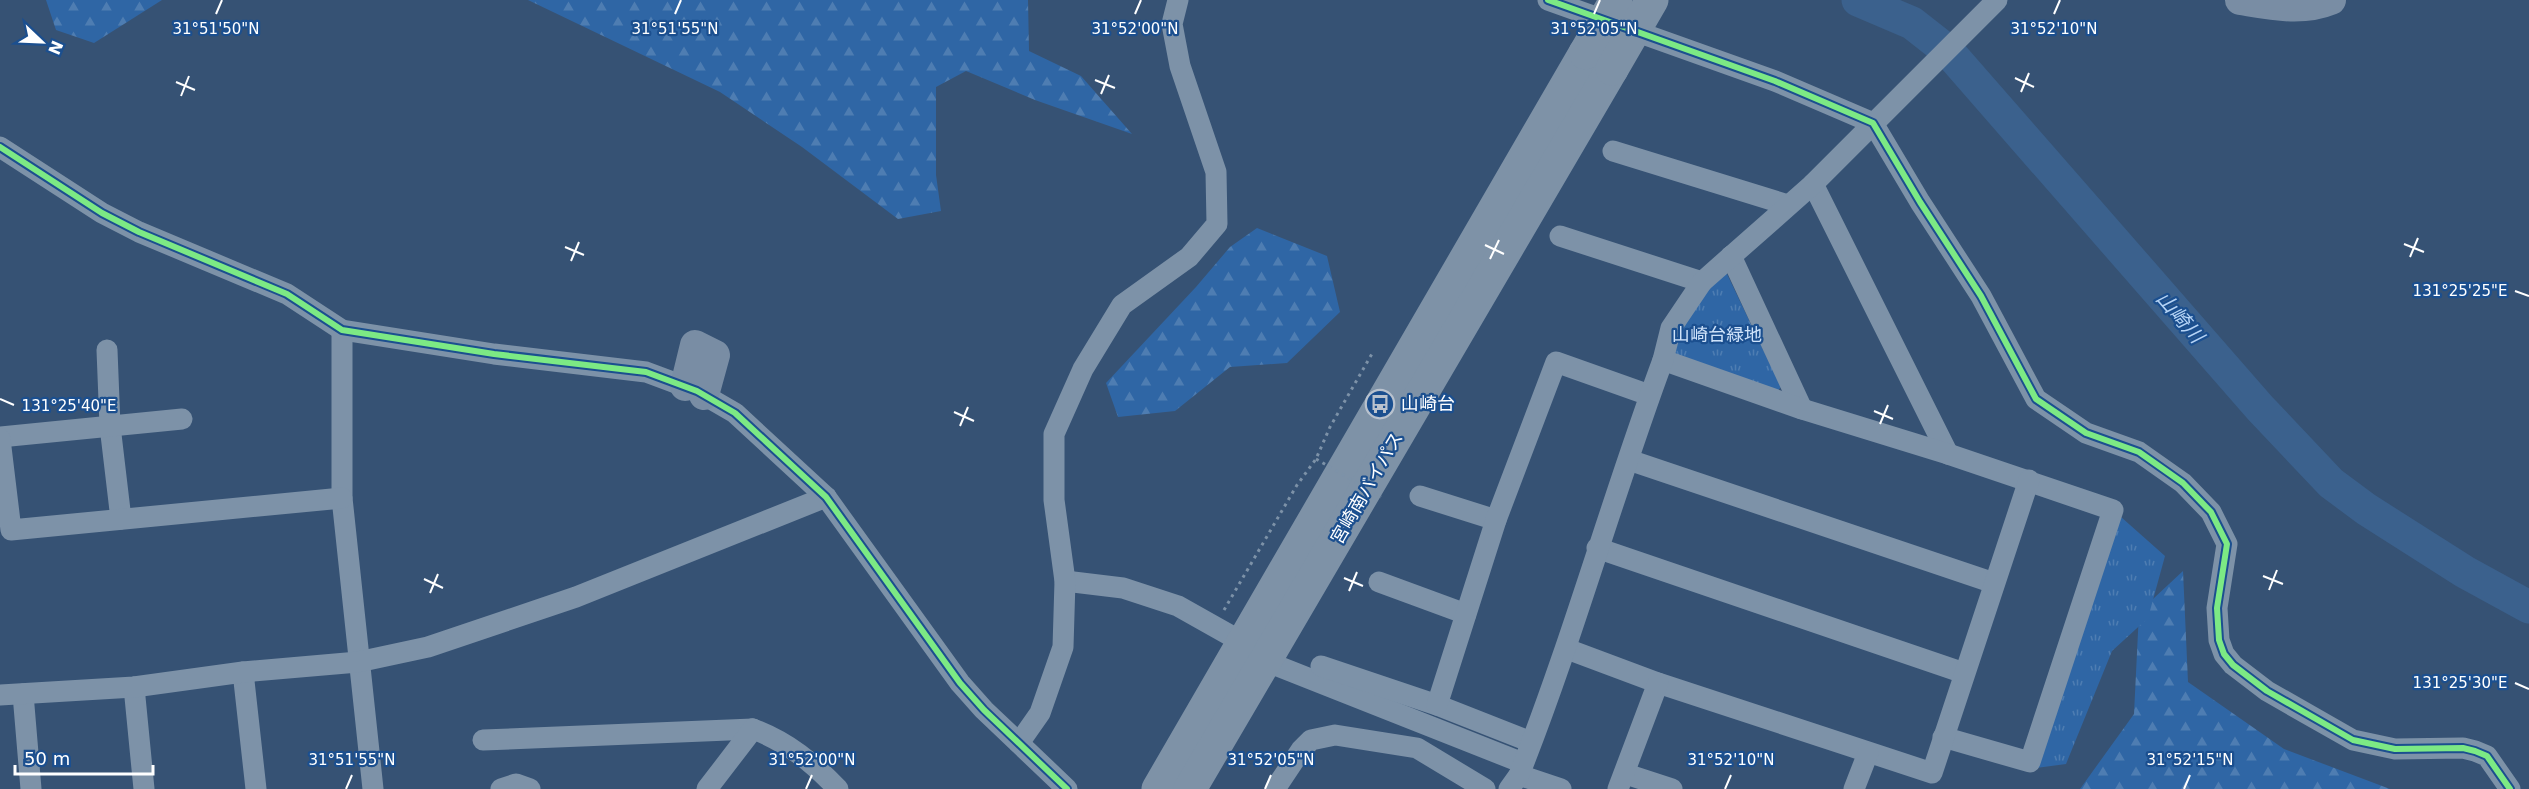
<svg xmlns="http://www.w3.org/2000/svg" width="2529" height="789" viewBox="0 0 2529 789" font-family="'DejaVu Sans','Noto Sans JP',sans-serif">
<defs>
<pattern id="forest-firs" width="22" height="20" patternUnits="userSpaceOnUse" patternTransform="scale(1.5)"><rect width="22" height="20" fill="#2f66a5"/><path d="M5 1l3.5 6h-7zM16 11l3.5 6h-7z" fill="#4e7db2"/></pattern>
<pattern id="park-tufts" width="24" height="20" patternUnits="userSpaceOnUse" patternTransform="scale(1.5)"><rect width="24" height="20" fill="#2f66a5"/><path d="M3 7l-1-3M5 7V3M7 7l1-3M15 17l-1-3M17 17v-4M19 17l1-3" fill="none" stroke="#4e7db2"/></pattern>
</defs>
<rect width="100%" height="100%" fill="#365274"/>
<g fill="url(#forest-firs)">
<polygon points="46,0 162,0 94,43 56,30"/>
<polygon points="528,0 1028,0 1029,51 1081,76 1132,134 1035,100 966,71 936,87 936,175 941,211 898,219 802,147 720,92"/>
<polygon points="1257,228 1327,256 1340,312 1287,363 1230,367 1175,411 1118,417 1106,383 1196,287 1230,247"/>
<polygon points="2183,571 2188,682 2284,749 2390,789 2080,789 2134,714 2139,612"/>
</g>
<g fill="url(#park-tufts)">
<polygon points="1727,274 1781,387 1775,394 1678,360 1670,345 1717,275"/>
<polygon points="2121,517 2165,556 2148,618 2112,651 2066,764 2036,768"/>
</g>
<g fill="none" stroke-linecap="round" stroke-linejoin="round">
<polyline stroke="#3b618d" stroke-width="33" points="1858,0 1912,23 1949,52 2260,408 2331,483 2366,509 2465,572 2529,607"/>
<polyline stroke="#7d92a8" stroke-width="3" stroke-dasharray="3 4.5" stroke-linecap="butt" points="1224,610 1297,485 1316,459 1330,427 1373,352"/>
<g stroke="#7d92a8" stroke-width="21">
<polyline points="1548,0 1775,81 1873,123 1920,202 1981,296 2036,399 2086,433 2139,452 2183,483 2211,512 2227,544 2217,608 2219,640 2224,654 2233,665 2267,691 2353,740 2395,749 2463,748 2475,751 2487,756 2510,789"/>
<polyline points="0,147 102,213 139,232 287,294 342,330 494,354 646,372 697,391 735,413 826,497 960,683 984,710 1067,789"/>
<polyline points="1613,151 1788,205"/>
<polyline points="1813,184 1948,454"/>
<polyline points="1560,236 1702,282"/>
<polyline points="1731,256 1802,409"/>
<polyline points="342,330 342,498 373,789"/>
<polyline points="107,350 110,426 121,519"/>
<polyline points="1663,360 1802,409 1948,454 2113,510 2030,762 1943,737"/>
<polyline points="0,437 182,419"/>
<polyline points="0,439 11,530 342,498"/>
<polyline points="1629,460 1994,583"/>
<polyline points="1420,496 1496,520"/>
<polyline points="1597,548 1964,673"/>
<polyline points="1065,581 1123,588 1178,606 1242,642"/>
<polyline points="1379,582 1466,614"/>
<polyline points="1567,649 1658,683 1932,773 2029,480"/>
<polyline points="1265,661 1523,763"/>
<polyline points="1321,666 1437,705 1531,742"/>
<polyline points="243,672 256,789"/>
<polyline points="134,687 144,789"/>
<polyline points="23,694 31,789"/>
<polyline points="0,695 134,687 243,672 358,662 428,647 576,597 826,497"/>
<polyline points="1437,705 1496,520 1556,362 1649,395"/>
<polyline points="483,740 753,729"/>
<polyline points="1019,743 1040,713 1063,647 1065,581 1054,500 1054,434 1083,369 1122,305 1189,257 1217,224 1216,172 1180,66 1172,24 1178,0"/>
<polyline points="1626,774 1672,789"/>
<polyline points="1519,775 1561,789"/>
<polyline points="501,789 516,784 530,789"/>
<path d="M 707,789 L 753,729 C 788,742 813,763 838,789"/>
<polyline points="1275,789 1301,750 1311,740 1335,735 1417,748 1485,789"/>
<path d="M 1509,789 L 1519,775 C 1573,639 1612,497 1663,360 L 1671,328 L 1702,282 L 1813,184 L 1997,0"/>
<polyline points="1618,789 1658,683"/>
<polyline points="1854,789 1868,753"/>
</g>
<g stroke="#798da4" stroke-width="30">
<path d="M 2240,0 C 2271,5 2302,12 2331,0"/>
<polyline points="685,386 695,345 715,355 704,395"/>
</g>
<g stroke="#7e92a7" stroke-width="33">
<polyline points="1158,789 1585,53"/>
<polyline points="1190,789 1612,69"/>
</g>
<polyline stroke="#7d92a8" stroke-width="3" stroke-dasharray="3 4.5" stroke-linecap="butt" points="1316,459 1381,497"/>
<g stroke="#7e92a7" stroke-width="33">
<polyline points="1585,53 1616,0"/>
<polyline points="1612,69 1652,0"/>
</g>
<g stroke="#1b4f8f" stroke-width="10">
<g id="cycleway">
<polyline points="1548,0 1775,81 1873,123 1920,202 1981,296 2036,399 2086,433 2139,452 2183,483 2211,512 2227,544 2217,608 2219,640 2224,654 2233,665 2267,691 2353,740 2395,749 2463,748 2475,751 2487,756 2510,789"/>
<polyline points="0,147 102,213 139,232 287,294 342,330 494,354 646,372 697,391 735,413 826,497 960,683 984,710 1067,789"/>
</g>
</g>
<use href="#cycleway" stroke="#7ce984" stroke-width="6"/>
</g>
<path fill="none" stroke="#fff" stroke-width="2" d="M 216,14 L 222,0M 675,14 L 681,0M 1135,14 L 1141,0M 1594,14 L 1600,0M 2054,14 L 2060,0M 2015,78 L 2034,87M 1095,80 L 1115,88M 176,82 L 195,90M 2021,92 L 2029,73M 1101,94 L 1109,75M 181,96 L 189,76M 2404,244 L 2424,252M 1485,245 L 1504,254M 565,247 L 584,255M 2410,257 L 2418,238M 1490,259 L 1499,240M 571,261 L 579,242M 2515,291 L 2529,296M 0,399 L 14,405M 1874,411 L 1893,419M 954,412 L 974,421M 1880,424 L 1888,405M 960,426 L 968,407M 2263,576 L 2283,584M 1344,578 L 1363,586M 424,579 L 443,588M 2269,590 L 2277,570M 1349,591 L 1357,572M 430,593 L 438,574M 2515,683 L 2529,689M 346,789 L 352,775M 806,789 L 812,775M 1265,789 L 1271,775M 1725,789 L 1731,775M 2184,789 L 2190,775"/>
<defs>
<g id="bus-ring" transform="scale(1.5)"><circle r="9.5" fill="#1b4f8f" stroke="#b9c2ce" stroke-width="1.5"/><path d="M-5-6H5V4H4V6H2V4H-2V6H-4V4H-5ZM-3.5-4V0h7V-4ZM-3.5 1.2v1.5H-2V1.2ZM2 1.2v1.5H3.5V1.2Z" fill="#b9c2ce"/></g>
</defs>
<g fill-rule="evenodd">
<use href="#bus-ring" x="1380" y="404"/>
</g>
<g text-anchor="middle" stroke-width="4.5" stroke-linejoin="round" paint-order="stroke">
<g font-size="18" fill="#cfe3fa" stroke="#1b4f8f">
<text x="1717" y="341">山崎台緑地</text>
</g>
<g font-size="18" fill="#fff" stroke="#1b4f8f" text-anchor="start">
<text x="1401" y="410">山崎台</text>
</g>
<g font-size="18" fill="#fff" stroke="#1b4f8f">
<text transform="translate(1367 488) rotate(-60)" y="6">宮崎南バイパス</text>
</g>
<g font-size="20" font-style="italic" fill="#b5d3f5" stroke="#1b4f8f">
<text transform="translate(2180 317) rotate(49)" y="7">山崎川</text>
</g>
</g>
<g font-size="15" text-anchor="middle" fill="#fff" stroke="#1b4f8f" stroke-width="4.5" stroke-linejoin="round" paint-order="stroke">
<text x="216" y="34">31°51'50"N</text>
<text x="675" y="34">31°51'55"N</text>
<text x="1135" y="34">31°52'00"N</text>
<text x="1594" y="34">31°52'05"N</text>
<text x="2054" y="34">31°52'10"N</text>
<text x="2460" y="296">131°25'25"E</text>
<text x="69" y="411">131°25'40"E</text>
<text x="2460" y="688">131°25'30"E</text>
<text x="352" y="765">31°51'55"N</text>
<text x="812" y="765">31°52'00"N</text>
<text x="1271" y="765">31°52'05"N</text>
<text x="1731" y="765">31°52'10"N</text>
<text x="2190" y="765">31°52'15"N</text>
</g>
<g transform="translate(42 42) rotate(113)" stroke="#1b4f8f" stroke-width="4.5" paint-order="stroke">
<path d="M0-4.5L10 22L0 15L-10 22Z" fill="#ffffff"/>
<text y="-9" font-size="16" font-weight="bold" text-anchor="middle" fill="#ffffff">N</text>
</g>
<path d="M15 765v9h138v-9" fill="none" stroke="#ffffff" stroke-width="3"/>
<text x="24" y="765" font-size="18" fill="#ffffff" stroke="#1b4f8f" stroke-width="4.5" paint-order="stroke">50 m</text>
</svg>
